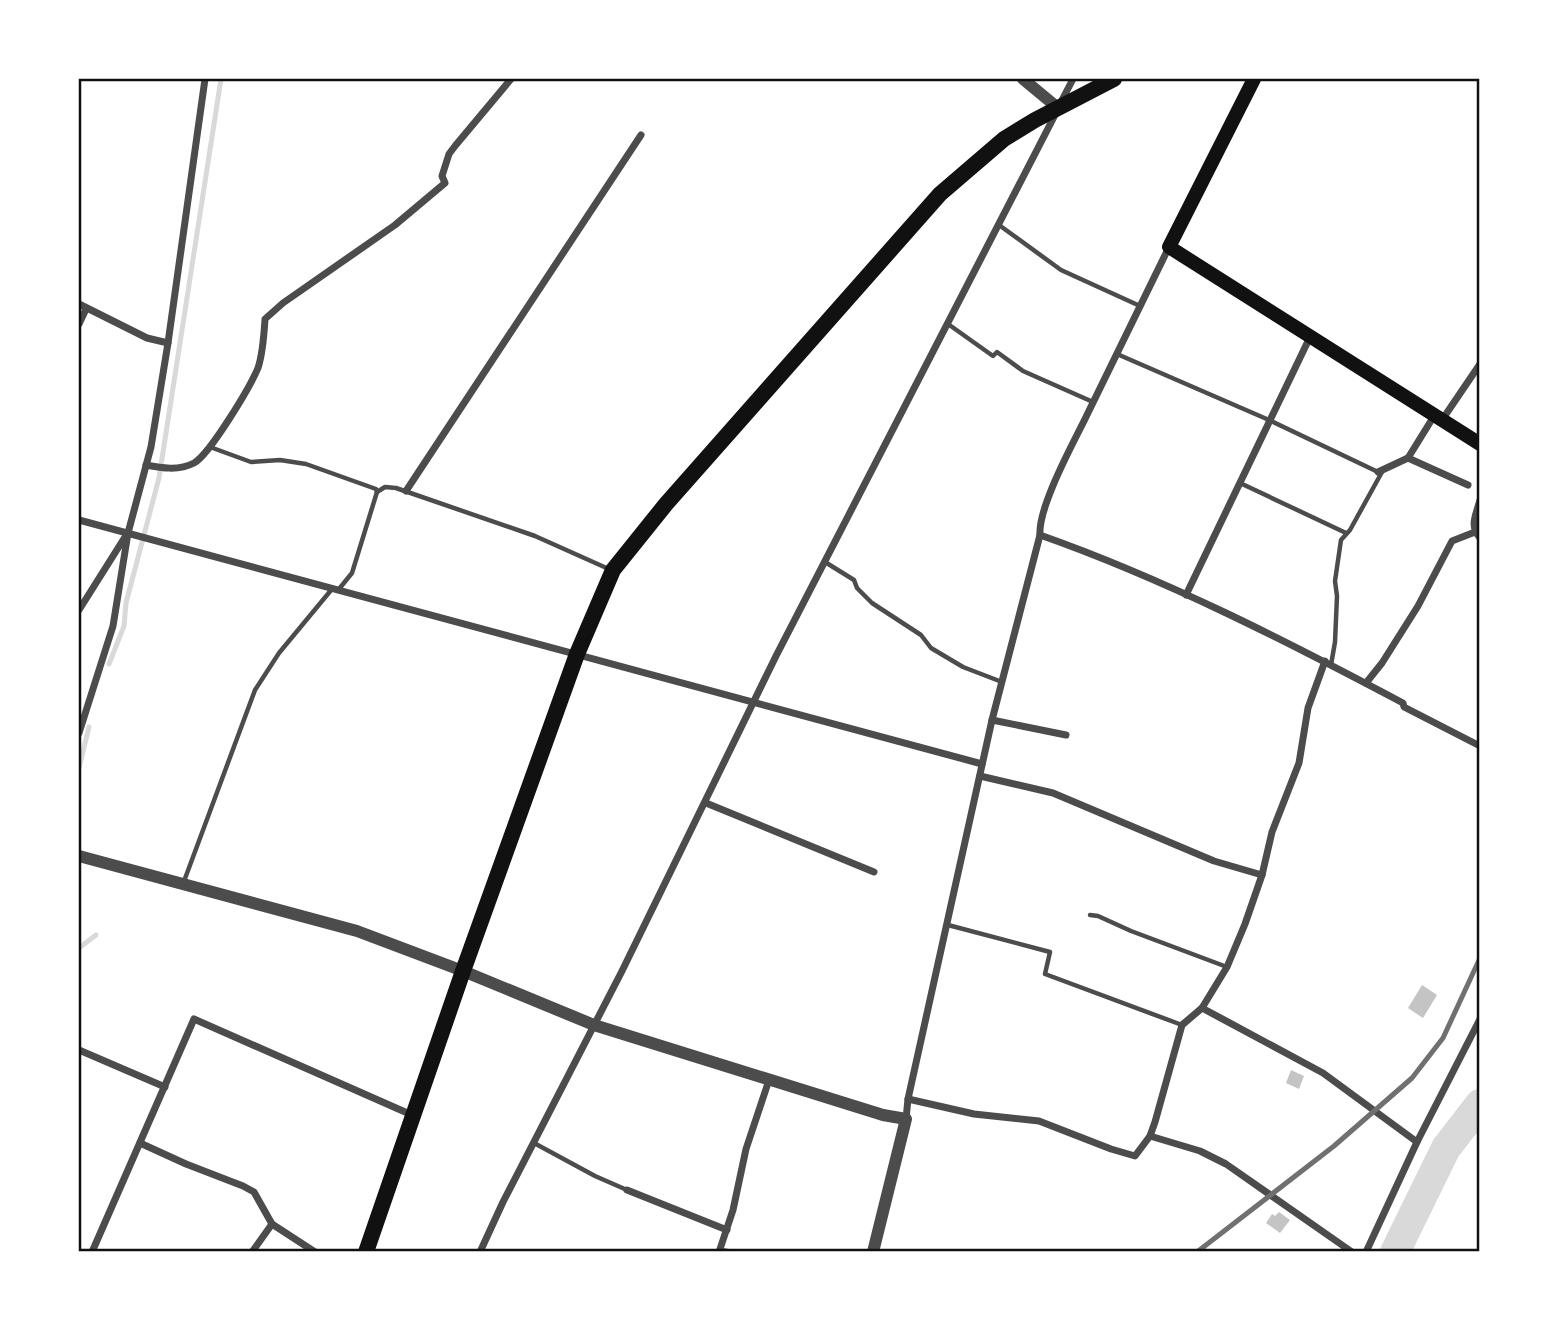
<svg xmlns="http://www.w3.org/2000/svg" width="1559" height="1331" viewBox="0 0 1559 1331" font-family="'IBM Plex Sans',sans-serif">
<rect width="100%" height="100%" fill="#fff"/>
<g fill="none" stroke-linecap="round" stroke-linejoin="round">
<g stroke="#d9d9d9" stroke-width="5">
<polyline points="109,664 124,626 126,603 159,478 221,79"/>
<polyline points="79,768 89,727"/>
<polyline points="79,948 96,935"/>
</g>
<polyline stroke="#d9d9d9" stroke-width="30" points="1395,1252 1446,1148 1480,1104"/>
</g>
<g fill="#c4c4c4">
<polygon points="1422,985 1437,995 1423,1018 1408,1008"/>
<polygon points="1291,1070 1304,1076 1299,1089 1286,1083"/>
<polygon points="1279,1212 1290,1220 1280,1233 1266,1223 1272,1214 1275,1216"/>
</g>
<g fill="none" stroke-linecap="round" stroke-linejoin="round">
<g stroke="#4c4c4c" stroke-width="4.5">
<polyline points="999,225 1061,270 1140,306"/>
<polyline points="948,324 993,356 997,352 1023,371 1093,402"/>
<polyline points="1117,354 1269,420 1378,472"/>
<polyline points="210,447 251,462 280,460 306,464 376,489 377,492"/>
<polyline points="1240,483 1346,533"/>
<polyline points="825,562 854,580 857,588 872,603 921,635 931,648 963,667 1002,682"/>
<polyline points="339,589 352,573 377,492 385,487 396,488 535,536 611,570"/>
<polyline points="1331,665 1335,642 1337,596 1335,581 1341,540 1350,530 1382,472"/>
<polyline points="183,884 255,690 279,653 332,589"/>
<polyline points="1090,915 1098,916 1131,931 1227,967"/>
<polyline points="948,925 1050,952 1045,974 1182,1025"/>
<polyline points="534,1143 595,1176 627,1190"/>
<polyline points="720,1250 734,1252"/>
</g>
<g stroke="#4c4c4c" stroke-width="7">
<polyline points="1061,102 1073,79"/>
<polyline points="79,304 147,338 168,343"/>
<polyline points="79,324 86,309"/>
<polyline points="1442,420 1480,364"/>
<polyline points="1408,458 1468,485"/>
<path d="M 146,465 C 161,468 179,471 194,463 C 210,454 250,387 258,368 C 263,353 264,335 265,319 L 283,303 L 395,225 L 445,183 L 442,176 L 449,154 L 455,146 L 511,79"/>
<polyline points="1378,472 1408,458 1434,416"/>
<polyline points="406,491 641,135"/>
<path d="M 1480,500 C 1476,515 1469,526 1480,538"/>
<polyline points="79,520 982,764"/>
<path d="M 1040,535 C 1165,579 1286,641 1403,703 L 1404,707 L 1480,746"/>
<polyline points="1186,595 1310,337"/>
<polyline points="79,610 125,537"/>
<polyline points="1366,683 1382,663 1418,606 1452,541 1475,532"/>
<polyline points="992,720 1066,735"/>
<polyline points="79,733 113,626 128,533 151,447 168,343 205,79"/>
<polyline points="980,776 1053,793 1214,861 1262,875"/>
<polyline points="706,803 874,872"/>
<polyline points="1202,1008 1323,1073 1417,1142"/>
<polyline points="79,1050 165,1087"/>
<polyline points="908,1099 974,1114 1039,1121 1111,1149 1135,1156 1150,1136 1155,1122 1182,1025 1202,1008 1227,967 1245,924 1262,875 1272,832 1299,763 1308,708 1325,661"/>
<path d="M 906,1119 L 908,1099 L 992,720 L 1040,535 C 1038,508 1071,447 1084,421 C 1112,363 1141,305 1169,247"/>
<polyline points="1150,1136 1200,1151 1226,1164 1352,1252"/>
<polyline points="140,1143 186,1164 243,1186 254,1192 272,1224 315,1252"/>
<polyline points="627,1190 727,1230"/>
<polyline points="92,1252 194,1019 412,1115"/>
<polyline points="252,1252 272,1224"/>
<polyline points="480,1252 503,1202 622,971 776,656 1056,113"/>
<polyline points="719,1252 733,1210 746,1149 769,1080"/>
<polyline points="1366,1252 1417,1142 1480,1019"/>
</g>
<g stroke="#4c4c4c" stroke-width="12">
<polyline points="1023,79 1058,108"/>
<polyline points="79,856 357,931 463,971 594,1025 883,1115 906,1119 873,1252"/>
</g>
<polyline stroke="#111" stroke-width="14" points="1254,79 1169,247 1480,444"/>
<polyline stroke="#111" stroke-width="16" points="366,1252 463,971 577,654 613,570 666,504 940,194 1004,139 1035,120 1114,79"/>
<polyline stroke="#707070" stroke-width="5" points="1197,1252 1334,1146 1412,1078 1443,1038 1480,958"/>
</g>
<rect width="1559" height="1331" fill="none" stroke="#ffffff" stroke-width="161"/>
<rect x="80" y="80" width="1398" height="1170" fill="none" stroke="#111" stroke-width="2.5"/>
</svg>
